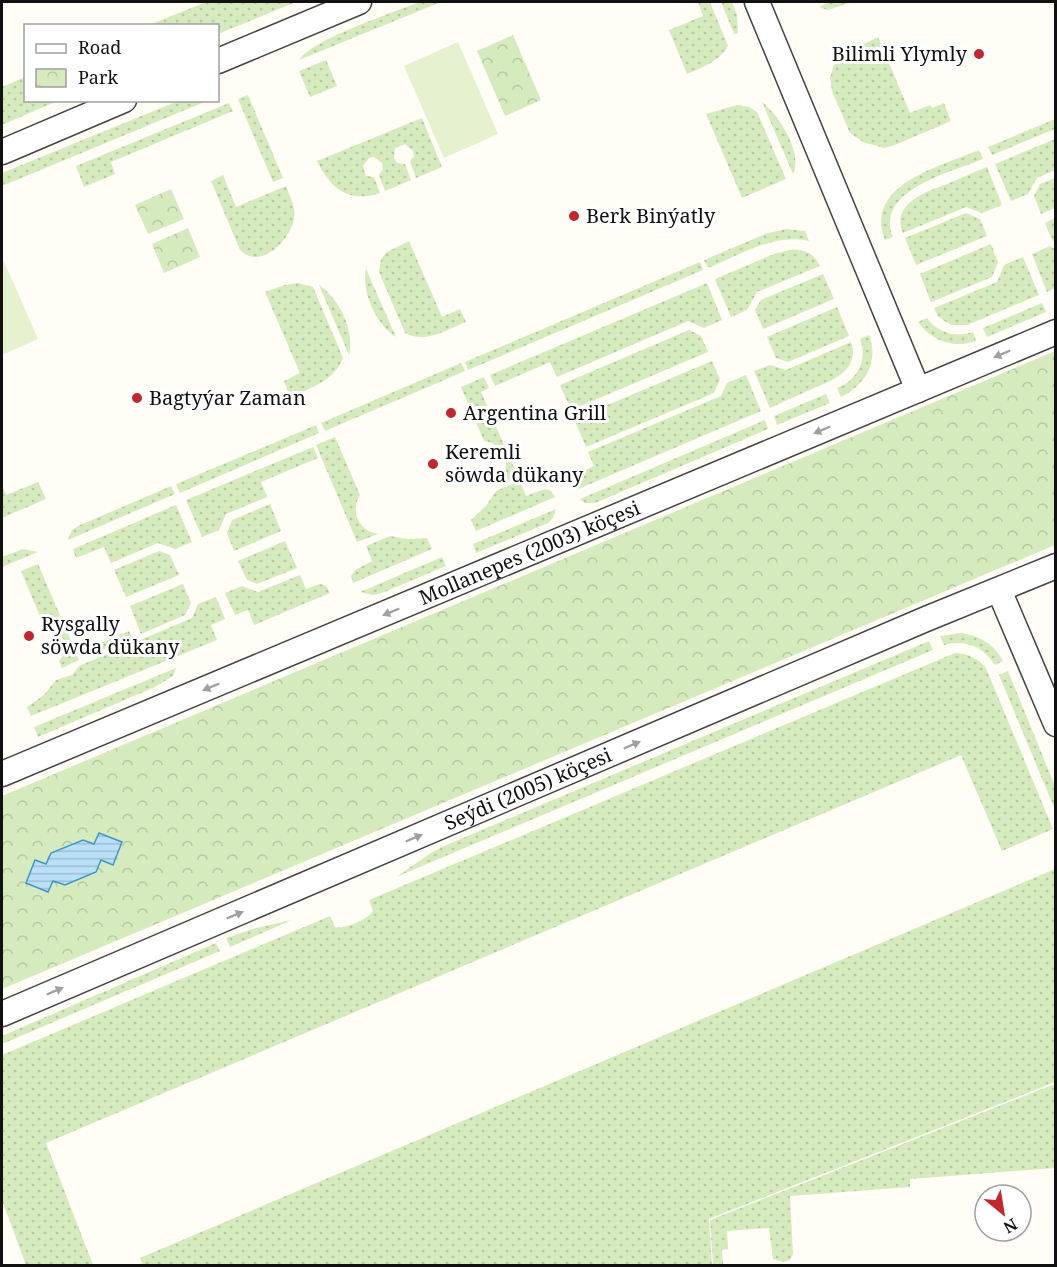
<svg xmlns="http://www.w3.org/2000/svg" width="1057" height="1267" viewBox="0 0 1057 1267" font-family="'Noto Serif',serif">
<defs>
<pattern id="grass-dots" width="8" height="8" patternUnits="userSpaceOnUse" patternTransform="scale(1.5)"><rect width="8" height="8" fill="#d5ebbd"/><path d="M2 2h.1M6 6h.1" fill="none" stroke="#b6c8a1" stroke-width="1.8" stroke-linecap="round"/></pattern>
<pattern id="park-crowns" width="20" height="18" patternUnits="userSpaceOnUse" patternTransform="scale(1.5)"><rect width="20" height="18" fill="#d5ebbd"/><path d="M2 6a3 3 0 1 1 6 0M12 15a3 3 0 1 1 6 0" fill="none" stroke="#b6c8a1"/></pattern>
<pattern id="water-rules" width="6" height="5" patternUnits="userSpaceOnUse" patternTransform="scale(1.5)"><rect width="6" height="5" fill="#b9e0f7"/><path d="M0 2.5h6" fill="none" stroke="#9ebfd3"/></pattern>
</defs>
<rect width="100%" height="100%" fill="#fffdf5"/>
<g fill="url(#grass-dots)">
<polygon points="206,2 296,2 218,34 218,26 149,25"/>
<path d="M 420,2 L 441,2 L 299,60 C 313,39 394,12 420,2 Z"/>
<path d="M 698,2 L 710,2 L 728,46 C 718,62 703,67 687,74 L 669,30 L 703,16 Z"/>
<polygon points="721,2 732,2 737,15 738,33 734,34"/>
<polygon points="831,2 852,2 828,10 819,7"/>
<polygon points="878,37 910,113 930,105 932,108 944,103 951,121 895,145 884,148 863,142 850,133 832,91 830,78 834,65 842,55"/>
<polygon points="326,60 337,86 310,97 299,71"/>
<polygon points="25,77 26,100 54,101 55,102 2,125 2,87"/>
<polygon points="248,95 283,178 273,182 238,99"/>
<polygon points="178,101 207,101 2,186 2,173"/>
<path d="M 762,102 C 779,115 803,153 793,174 Z"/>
<polygon points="229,103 233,111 111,162 115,174 84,187 76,166"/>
<polygon points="737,105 749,107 757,112 786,179 742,198 706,114"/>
<path d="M 422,118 L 442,167 L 416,178 L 410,162 L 414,156 L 413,151 L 405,144 L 395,148 L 394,158 L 397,163 L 405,164 L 411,180 L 385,191 L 379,175 L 383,169 L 382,163 L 374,157 L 369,158 L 363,166 L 366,176 L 374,177 L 380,193 C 349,204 330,188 317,161 Z"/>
<polygon points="1055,119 1055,129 992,155 988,147"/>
<polygon points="1055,139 1055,170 1037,178 1028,194 1011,201 995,164"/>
<path d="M 979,150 L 983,159 C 952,172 874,190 893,237 L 885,240 C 863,184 942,166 979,150 Z"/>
<path d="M 987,167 L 1002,205 L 982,213 L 966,207 L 903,233 C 891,203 926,192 947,184 C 960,178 973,173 987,167 Z"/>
<path d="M 223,175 L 236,207 L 286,186 C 290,197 296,207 294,218 C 291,240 260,271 240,250 L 211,181 Z"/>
<polygon points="1055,178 1055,208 1041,214 1034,196 1040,184"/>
<polygon points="966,213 980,219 987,236 916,265 905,238"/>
<polygon points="1055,218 1055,242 1052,240 1045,223"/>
<path d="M 786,229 L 805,231 L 809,241 C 774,233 740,255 708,268 L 704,260 L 765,234 Z"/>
<path d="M 409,241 L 442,317 L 460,309 L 466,322 C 447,330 425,344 405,333 L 379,272 L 381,259 L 387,252 Z"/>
<polygon points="991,244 998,262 992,277 931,302 920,274"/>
<polygon points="1050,246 1055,249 1055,288 1047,292 1032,254"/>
<path d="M 790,250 C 804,249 814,253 820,266 L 757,292 L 747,310 L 731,317 L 715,279 L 774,254 Z"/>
<polygon points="1023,257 1039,295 967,325 952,325 946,322 938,316 934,308 997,282 1004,265"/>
<polygon points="700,262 703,270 468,370 465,362"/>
<path d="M 366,269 L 396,337 C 376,325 361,291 366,269 Z"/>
<polygon points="823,274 834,299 763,329 755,310 761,300"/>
<path d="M 298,283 L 313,287 L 343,358 C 335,380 311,388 290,397 L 284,381 L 300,373 L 265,292 L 285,285 Z"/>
<polygon points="707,283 722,320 704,328 688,321 557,377 550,362 495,386 490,375"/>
<path d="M 319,285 C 339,298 355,331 349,355 Z"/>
<polygon points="1042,303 1046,312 987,337 983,328"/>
<polygon points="837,307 849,336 788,362 776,358 767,337"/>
<path d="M 927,318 C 938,333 956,338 973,332 L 976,341 C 953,349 932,341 918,322 Z"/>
<polygon points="689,330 701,336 708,352 571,410 560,385"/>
<path d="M 869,335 C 879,361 866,385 841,397 L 837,388 C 858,380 868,360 860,339 Z"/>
<path d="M 851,342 C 861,371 831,381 810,390 C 796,396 783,402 770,408 L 754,371 L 770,365 L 786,370 Z"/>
<polygon points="712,361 720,379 714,393 586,447 574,419"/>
<polygon points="461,363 465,371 325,431 321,423"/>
<path d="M 746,375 L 761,411 L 576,490 C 570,474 583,472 594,466 L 588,452 L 721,396 L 727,383 Z"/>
<path d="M 484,377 L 489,388 L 481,392 L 518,477 L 502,484 L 501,480 C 512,463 505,444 484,441 L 461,387 Z"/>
<polygon points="826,394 830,403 777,425 774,416"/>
<polygon points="765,420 768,429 595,503 585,503 580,499"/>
<polygon points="316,425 319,433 180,493 176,484"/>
<path d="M 335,437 L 360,495 C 350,511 358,531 378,534 L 357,542 L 316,445 Z"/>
<polygon points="313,447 318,458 261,482 267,497 226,514 219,530 202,537 186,500"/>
<polygon points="520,481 526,496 545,489 551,491 555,497 476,531 471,520 486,506 496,491"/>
<polygon points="38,482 46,499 2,518 2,485 6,495"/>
<polygon points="171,486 175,494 68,540 72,530 78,526"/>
<polygon points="270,504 281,531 234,551 227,533 232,520"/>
<polygon points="176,505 192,542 175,549 158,543 111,563 104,547 76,558 73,549"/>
<polygon points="556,509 553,518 548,523 476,553 473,544"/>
<polygon points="390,536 408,539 427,538 432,549 353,583 351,576 355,570 372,561 366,546"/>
<polygon points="285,541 297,568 257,584 247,580 238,561"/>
<polygon points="23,549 38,552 2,567 2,557"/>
<polygon points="159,551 170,555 179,575 126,597 114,570"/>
<polygon points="442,557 446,566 382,593 373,595 360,592"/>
<polygon points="38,564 79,660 62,668 59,661 65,653 65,641 57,631 45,628 21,571"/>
<polygon points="300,575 306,589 320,584 326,586 330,593 254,625 248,610 235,615 225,593 242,586 258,592"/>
<polygon points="183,584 191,603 185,615 141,634 130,606"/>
<polygon points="216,597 225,619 211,625 217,640 31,716 27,707 43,696 56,680 72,675 79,666 192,618 198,604"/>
<polygon points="129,631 132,638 87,657 84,650"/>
<path d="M 962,633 C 981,637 994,644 1003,661 L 995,665 C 983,646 965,639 944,645 L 940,636 Z"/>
<polygon points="929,641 933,650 396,877 431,853 444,846"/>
<path d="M 955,653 C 969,654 977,658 986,668 L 1053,829 L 1002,851 L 961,755 L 46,1143 L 93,1265 L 26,1265 L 2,1200 L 2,1055 L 330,916 L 335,927 C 343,930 369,919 373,911 L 369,900 Z"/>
<polygon points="176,668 173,676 155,687 38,737 34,727"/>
<polygon points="1008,671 1055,786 1055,810 999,675"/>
<polygon points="1055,869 1055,1082 709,1219 712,1265 143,1265 140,1258"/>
<polygon points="292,920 230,947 226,938 256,928"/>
<polygon points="216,943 220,951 2,1044 2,1036"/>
<polygon points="1055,1084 1055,1168 910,1179 910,1187 790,1196 793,1254 790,1260 783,1262 773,1259 769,1228 727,1231 728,1249 722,1250 723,1265 713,1265 710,1220"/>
</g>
<g fill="url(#park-crowns)">
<polygon points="513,35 541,100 505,116 477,51"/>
<polygon points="171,189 184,219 148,234 135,205"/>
<polygon points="188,228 200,257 164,273 152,244"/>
<polygon points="1055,351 1055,545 2,989 2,796"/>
</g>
<g fill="#e6f2cf">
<polygon points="458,42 498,134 444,158 404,66"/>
<polygon points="2,257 38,339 2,355"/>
</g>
<polygon fill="url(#water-rules)" stroke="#3f96cf" stroke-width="1.5" points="99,833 122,842 113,865 101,860 96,872 65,885 53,881 48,892 26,883 35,860 46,864 51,853 83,840 94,844"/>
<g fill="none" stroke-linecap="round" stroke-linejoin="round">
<g stroke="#444" stroke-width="27">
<g id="minor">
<polyline points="757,2 918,390"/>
<polyline points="218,61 359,2"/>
<polyline points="2,152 124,100"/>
<polyline points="999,590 1056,724"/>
<path id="s1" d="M 2,774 L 1056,332"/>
<path id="s2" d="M 2,1014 L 926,619 L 1056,566"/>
</g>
</g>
<use href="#minor" stroke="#fff" stroke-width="24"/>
</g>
<defs><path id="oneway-solid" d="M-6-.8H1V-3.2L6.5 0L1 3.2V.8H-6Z" transform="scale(1.5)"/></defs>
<g fill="#a0a0a0">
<use href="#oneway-solid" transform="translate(1002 354) rotate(157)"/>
<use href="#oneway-solid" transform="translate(822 430) rotate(157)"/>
<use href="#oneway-solid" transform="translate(391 612) rotate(157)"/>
<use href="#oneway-solid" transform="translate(211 687) rotate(157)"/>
<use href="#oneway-solid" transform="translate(632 745) rotate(-23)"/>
<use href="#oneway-solid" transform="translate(414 838) rotate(-23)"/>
<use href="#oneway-solid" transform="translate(235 915) rotate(-23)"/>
<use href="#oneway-solid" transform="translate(55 991) rotate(-23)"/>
</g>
<g fill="#c4262e" stroke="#fff" stroke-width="2">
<circle cx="979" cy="54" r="6"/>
<circle cx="574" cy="216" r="6"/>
<circle cx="137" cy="398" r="6"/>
<circle cx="451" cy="413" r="6"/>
<circle cx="433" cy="464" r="6"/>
<circle cx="29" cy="636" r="6"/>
</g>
<g text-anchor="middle" stroke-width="6" stroke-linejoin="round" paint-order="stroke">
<g font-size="20" fill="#111" stroke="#fff" text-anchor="start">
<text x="967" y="61" text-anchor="end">Bilimli Ylymly</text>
<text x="586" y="223">Berk Binýatly</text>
<text x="149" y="405">Bagtyýar Zaman</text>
<text x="463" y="420">Argentina Grill</text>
<text x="445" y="459">Keremli<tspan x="445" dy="23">söwda dükany</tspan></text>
<text x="41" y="631">Rysgally<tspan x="41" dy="23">söwda dükany</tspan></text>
</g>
<g font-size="20" fill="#111" stroke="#fff">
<text dy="7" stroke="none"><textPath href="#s1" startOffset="572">Mollanepes (2003) köçesi</textPath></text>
<text dy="7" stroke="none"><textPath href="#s2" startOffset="572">Seýdi (2005) köçesi</textPath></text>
</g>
</g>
<rect width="1057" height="1267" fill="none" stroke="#111111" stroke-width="6"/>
<rect x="24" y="24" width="195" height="78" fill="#ffffff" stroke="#a0a0a0" stroke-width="1.5"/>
<rect x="36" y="44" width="30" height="9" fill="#ffffff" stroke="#a0a0a0" stroke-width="1.5"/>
<text x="78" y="54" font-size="18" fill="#111111">Road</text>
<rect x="36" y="69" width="30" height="18" fill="url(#park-crowns)" stroke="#a0a0a0" stroke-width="1.5"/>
<text x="78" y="84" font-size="18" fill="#111111">Park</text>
<g transform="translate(1003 1213) rotate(150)"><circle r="28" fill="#ffffff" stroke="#a0a0a0" stroke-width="1.5"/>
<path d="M0-4.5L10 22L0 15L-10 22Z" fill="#c4262e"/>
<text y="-9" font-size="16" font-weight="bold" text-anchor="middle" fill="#111111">N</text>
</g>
</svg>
